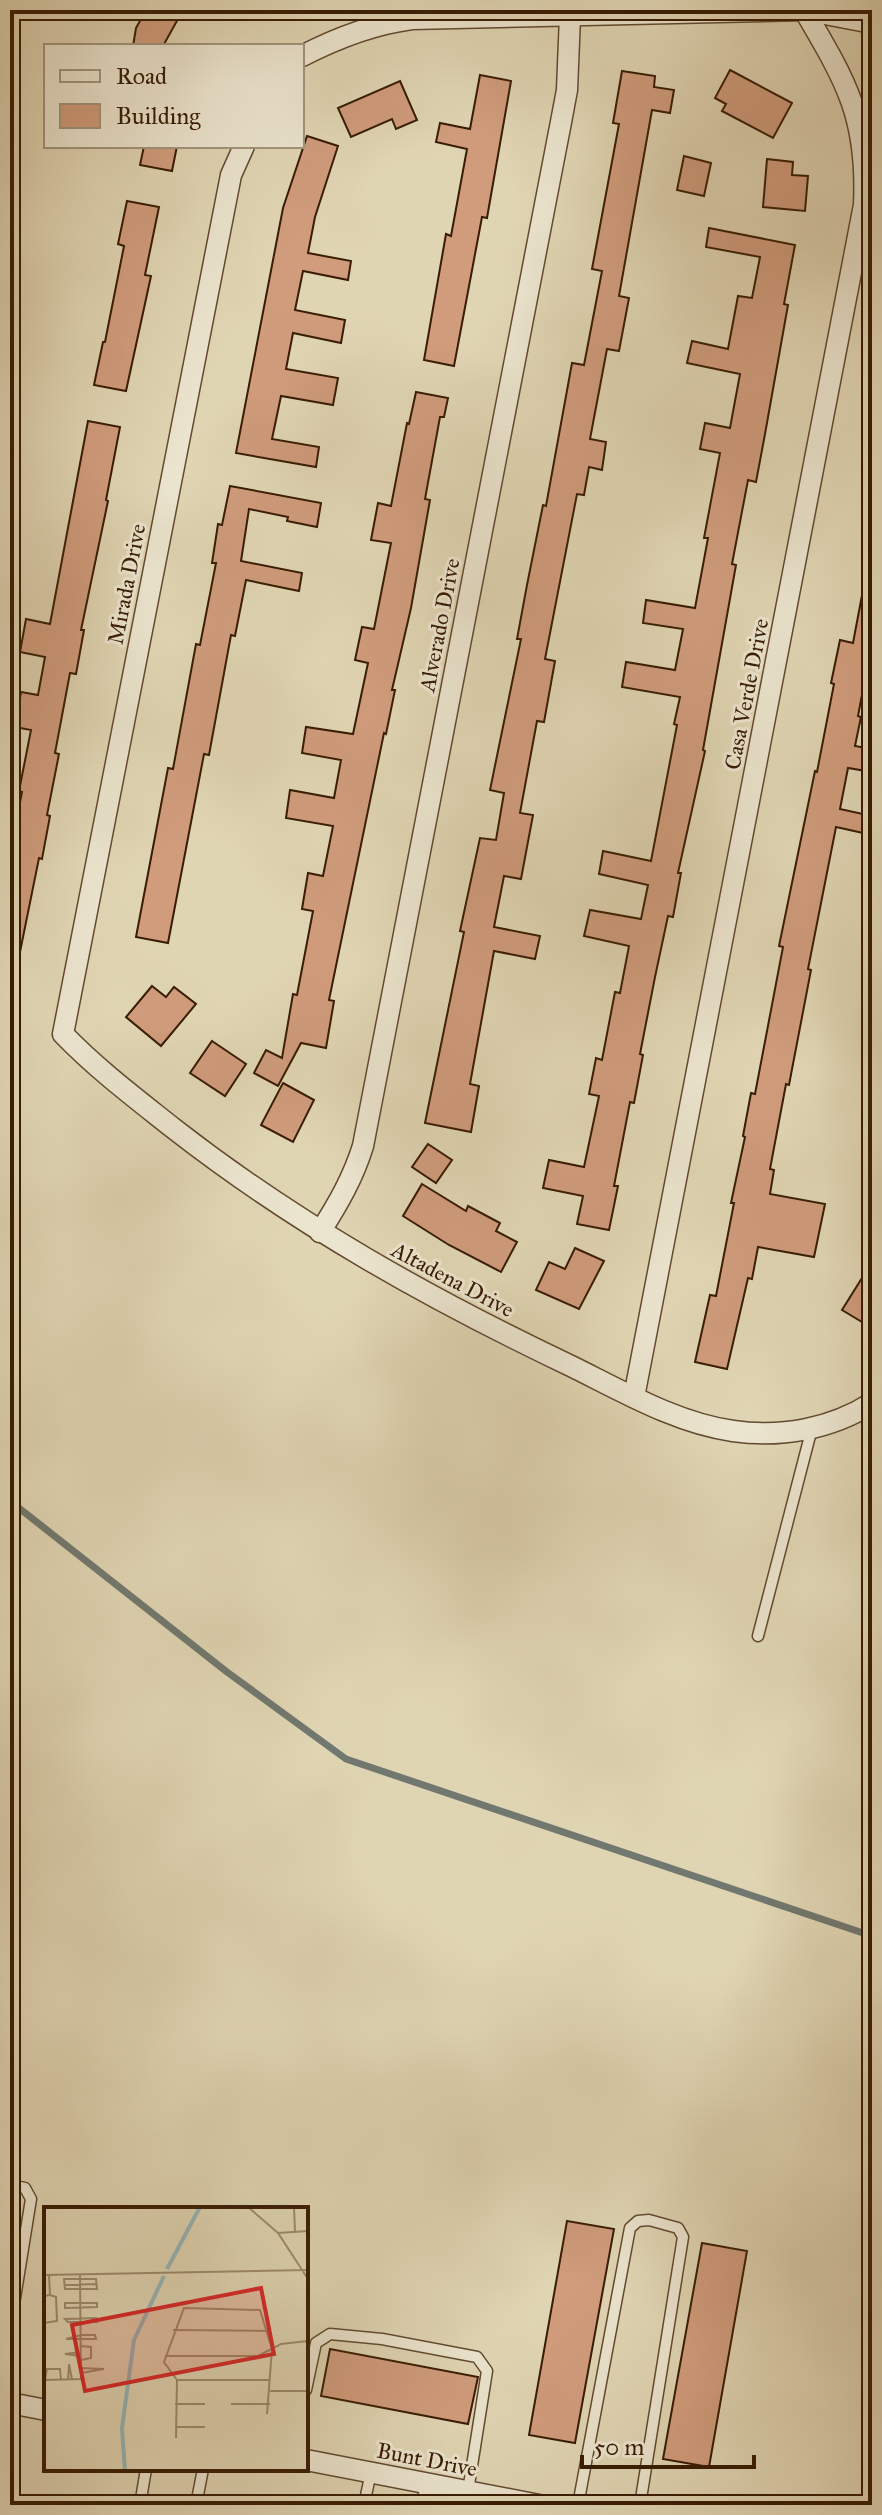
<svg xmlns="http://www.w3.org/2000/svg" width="882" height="2515" viewBox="0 0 882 2515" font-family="'IM FELL Great Primer',serif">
<rect width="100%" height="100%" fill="#e0d5b3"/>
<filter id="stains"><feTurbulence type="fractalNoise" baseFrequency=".0025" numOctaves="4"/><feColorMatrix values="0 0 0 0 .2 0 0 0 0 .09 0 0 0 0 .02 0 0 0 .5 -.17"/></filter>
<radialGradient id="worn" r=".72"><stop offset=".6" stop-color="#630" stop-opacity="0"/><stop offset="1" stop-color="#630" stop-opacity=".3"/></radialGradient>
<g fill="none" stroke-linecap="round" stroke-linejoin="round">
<polyline stroke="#71786f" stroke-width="7" points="10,1501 227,1672 346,1759 872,1936"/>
</g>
<g fill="#d09c7c" stroke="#381c04" stroke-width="2">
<polygon points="146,10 183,10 163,46 133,46 136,28"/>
<polygon points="730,70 792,103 773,138 722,111 726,104 715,98"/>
<polygon points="622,71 655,76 654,87 674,90 670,113 652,110 619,296 629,298 619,351 607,349 590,439 606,442 602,470 589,467 584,495 577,494 545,659 555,661 544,722 537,721 520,813 533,815 521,879 504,876 494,927 540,936 535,959 494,951 470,1084 479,1086 471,1132 425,1123 464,932 460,931 480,838 496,840 504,793 490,790 521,639 517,639 527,585 543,505 546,506 572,363 584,365 602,271 592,269 619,124 613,123"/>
<polygon points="480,75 511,81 487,218 482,217 454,366 424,360 446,234 451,236 467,149 436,142 440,123 470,129"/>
<polygon points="400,81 417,120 396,129 392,119 351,137 338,108"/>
<polygon points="307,136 338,146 315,217 308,253 351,261 348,280 303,271 295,310 345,320 341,343 293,333 286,369 338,378 333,405 281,396 272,439 319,447 316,467 236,453 283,208"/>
<polygon points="144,146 177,146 172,171 140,165"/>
<polygon points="684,156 711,163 704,196 677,190"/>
<polygon points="767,159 793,162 792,175 808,176 805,211 763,207"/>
<polygon points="127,201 159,207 145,275 151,276 126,391 94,385 103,342 105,342 124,246 118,244"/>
<polygon points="709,228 795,245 784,304 788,305 765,434 756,482 748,480 732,564 736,565 703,750 705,751 678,873 681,873 673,917 668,916 655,977 640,1054 643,1055 634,1103 630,1102 614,1186 618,1186 609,1230 577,1224 583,1196 543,1188 549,1160 584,1167 599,1096 589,1094 596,1058 602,1060 615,992 620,993 629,946 584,936 590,910 641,919 648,885 599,874 603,851 651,861 677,725 674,724 680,697 622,687 626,662 675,670 683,629 643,623 646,600 695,608 708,538 704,538 720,453 700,449 705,423 730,428 740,374 687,363 692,341 728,349 738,296 752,298 760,257 706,247"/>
<polygon points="416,392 448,398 444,417 440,417 425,499 430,500 411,608 392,690 395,690 386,734 384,733 329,1000 334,1001 326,1048 301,1043 278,1086 254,1073 266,1050 282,1058 293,994 297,995 313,911 302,909 308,873 323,876 333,826 286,818 290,790 334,798 341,760 302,753 306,727 353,734 368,663 355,660 362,627 374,629 391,543 371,540 378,503 391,506 407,423 409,424"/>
<polygon points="88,421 120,427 106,500 108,501 81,630 84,630 76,674 70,673 55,753 59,754 47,815 50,816 42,859 39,858 19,957 10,956 10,853 22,792 19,791 31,730 15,727 21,692 38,695 45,657 20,652 26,619 50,624"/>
<polygon points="230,486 321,503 317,527 287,521 288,517 249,509 241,561 302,573 299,591 246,580 235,636 231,635 209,755 204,754 168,943 136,937 168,768 173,769 196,644 200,645 216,563 212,563 218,524 222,525"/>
<polygon points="863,590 872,590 872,642 858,716 861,717 855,746 872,749 872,772 848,768 840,809 872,816 872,835 836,827 808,969 811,970 789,1085 786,1084 770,1169 774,1170 770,1194 825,1204 814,1257 758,1247 752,1279 748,1278 727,1369 695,1362 710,1295 716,1296 734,1203 731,1203 745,1137 743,1136 751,1093 755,1094 783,947 779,946 815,771 817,772 834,684 831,683 840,640 853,643"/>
<polygon points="152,986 166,997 174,987 196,1004 161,1046 126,1017"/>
<polygon points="212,1041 246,1064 225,1096 190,1073"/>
<polygon points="283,1083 314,1100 293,1142 261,1125"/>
<polygon points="428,1144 452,1160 436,1183 412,1167"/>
<polygon points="422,1184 466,1211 468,1206 500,1223 496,1231 517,1242 501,1272 449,1245 403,1216"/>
<polygon points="575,1248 604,1261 579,1309 536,1290 549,1262 565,1269"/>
<polygon points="872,1262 872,1328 842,1310"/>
<polygon points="567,2221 614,2229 575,2443 529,2435"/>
<polygon points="702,2243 747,2251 709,2467 663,2459"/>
<polygon points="330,2349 478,2377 468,2424 321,2396"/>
</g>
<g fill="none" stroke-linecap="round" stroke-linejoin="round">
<g stroke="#624a30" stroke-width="13">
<g id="lane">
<polyline points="758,1636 812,1428"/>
<polyline points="10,2185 25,2188 31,2199 10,2329"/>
<polyline points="306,2390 316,2343 330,2334 382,2339 477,2357 487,2371 468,2491"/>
<polyline points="140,2505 146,2469"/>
<polyline points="196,2505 203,2469"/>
<polyline points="364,2505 371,2472"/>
<polyline points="422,2505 426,2483"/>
<polyline points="578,2505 630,2228 638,2221 649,2220 678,2228 683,2237 640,2505"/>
</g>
</g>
<g stroke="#624a30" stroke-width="23">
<g id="street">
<path d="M 302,56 C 337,38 373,24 412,19 L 804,10 L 872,23"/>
<path d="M 244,146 L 231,175 L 63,1034 C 98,1070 134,1097 173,1128 C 296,1224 430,1299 571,1366 C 622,1391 676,1423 733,1431 C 781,1438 831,1429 872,1403"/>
<path d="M 320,1232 C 338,1204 353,1178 363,1146 L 561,122 L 567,90 L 570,16"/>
<path d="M 634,1397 L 864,205 C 868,118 847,83 804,10"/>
<polyline points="10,2403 46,2410"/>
<polyline points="306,2460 539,2505"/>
</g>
</g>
<use href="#lane" stroke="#ebe4ce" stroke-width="10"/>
<use href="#street" stroke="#ebe4ce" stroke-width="20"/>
</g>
<g text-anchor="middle" stroke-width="6" stroke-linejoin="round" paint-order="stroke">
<g font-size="22" fill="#381c04" stroke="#ebe4ce">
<text transform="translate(126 584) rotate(-79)" y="8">Mirada Drive</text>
<text transform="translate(439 625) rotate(-79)" y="8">Alverado Drive</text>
<text transform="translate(746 694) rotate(-79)" y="8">Casa Verde Drive</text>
<text transform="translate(453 1279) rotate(28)" y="8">Altadena Drive</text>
<text transform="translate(427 2459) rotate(11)" y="8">Bunt Drive</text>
</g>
</g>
<g transform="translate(44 2207)">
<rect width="264" height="264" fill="#e0d5b3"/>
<path fill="none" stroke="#97b6b7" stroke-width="4" d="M 123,62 L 156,0M 81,264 L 78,221 L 90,133 L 120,69"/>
<path fill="none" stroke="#9d8b6d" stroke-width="2" d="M 204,0 L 234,26 L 264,72M 250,0 L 251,25M 234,26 L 264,24M 0,68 L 264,63M 20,72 L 52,72 L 53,82 L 21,82 ZM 20,78 L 53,77M 0,89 L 6,88 L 5,68M 21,96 L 53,96 L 53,100 L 21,101 ZM 21,112 L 52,111 L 53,115 L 24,115 ZM 0,116 L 13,114 L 12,90 L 6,88M 129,123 L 224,124M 37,128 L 51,128 L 52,132 L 22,132 ZM 37,139 L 47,140 L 47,151 L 37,153M 36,149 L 21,147 L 37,145M 121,149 L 214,149 L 237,137 L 264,134M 37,161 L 60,162 L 37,166M 0,173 L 37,172 L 36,68M 1,173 L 3,162 L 16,162 L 17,173M 24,173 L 25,157 L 28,173M 133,173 L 120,155 L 140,101 L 216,103 L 228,142 L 223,207M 133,173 L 226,173M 226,184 L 264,184M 131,197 L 161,197M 187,197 L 226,197M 132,220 L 161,220M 132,231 L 133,173"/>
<path fill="#d62828" fill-opacity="0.15" stroke="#d62828" stroke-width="4" d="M 217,81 L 230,147 L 41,184 L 28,118 Z"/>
<rect width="264" height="264" fill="none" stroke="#381c04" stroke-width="4"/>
</g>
<rect width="882" height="2515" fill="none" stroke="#e0d5b3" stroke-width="40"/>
<rect x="12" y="12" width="858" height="2491" fill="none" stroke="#381c04" stroke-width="4"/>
<rect x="20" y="20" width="842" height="2475" fill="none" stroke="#381c04" stroke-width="2"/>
<rect x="44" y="44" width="260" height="104" fill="#ebe4ce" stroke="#a3947d" stroke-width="2"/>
<rect x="60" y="70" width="40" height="12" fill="#ebe4ce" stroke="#a3947d" stroke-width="2"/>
<text x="116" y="84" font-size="24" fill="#381c04">Road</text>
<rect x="60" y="104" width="40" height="24" fill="#d09c7c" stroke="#a3947d" stroke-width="2"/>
<text x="116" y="124" font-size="24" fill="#381c04">Building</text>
<path d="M582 2455v12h172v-12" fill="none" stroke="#381c04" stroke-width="4"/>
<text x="594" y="2455" font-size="24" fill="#381c04" stroke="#ebe4ce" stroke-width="6" paint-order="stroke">50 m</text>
<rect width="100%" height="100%" filter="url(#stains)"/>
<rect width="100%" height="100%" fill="url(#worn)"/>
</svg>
